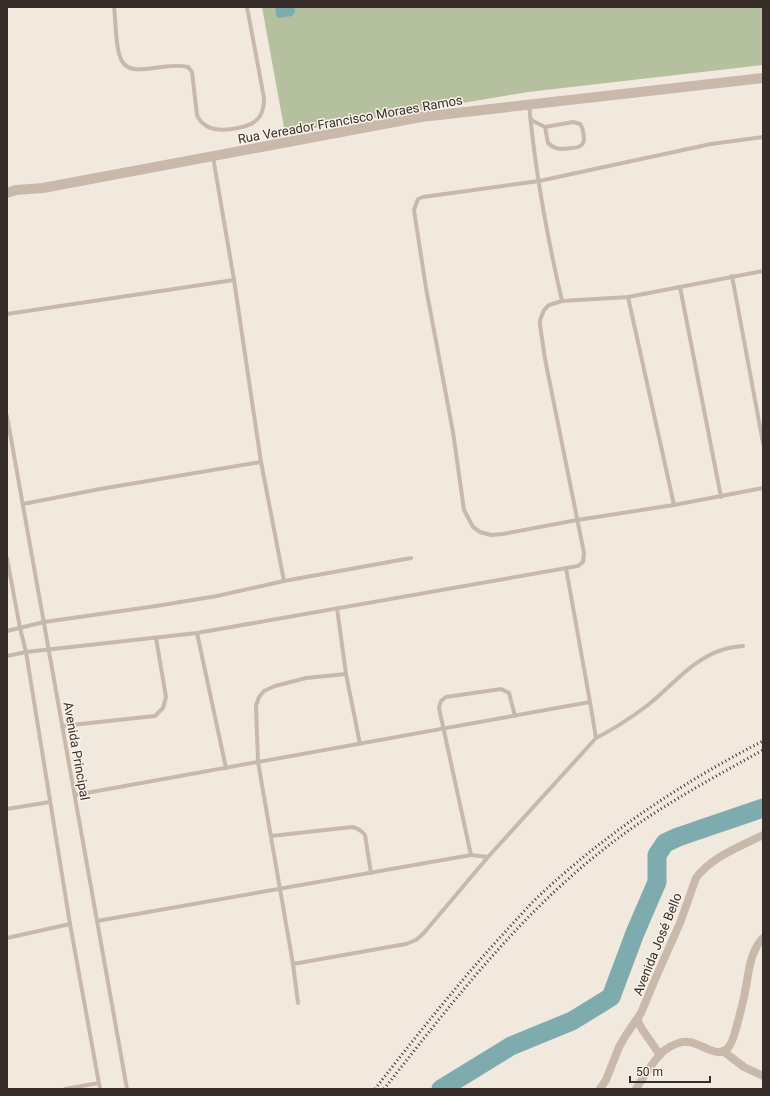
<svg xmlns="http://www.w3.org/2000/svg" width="770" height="1096" viewBox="0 0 770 1096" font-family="Roboto,sans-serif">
<rect width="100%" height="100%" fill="#f2e9de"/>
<polygon fill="#b4c09e" points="262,7 275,7 276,16 294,12 294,7 763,7 763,65 528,92 285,133"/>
<polygon fill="#7dabae" points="275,7 294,7 295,12 292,16 279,18 276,16"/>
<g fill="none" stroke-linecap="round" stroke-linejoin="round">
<polyline stroke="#7dabae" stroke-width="19" points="441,1089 511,1046 572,1021 611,997 635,933 657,882 657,855 665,843 678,837 763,808"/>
<g stroke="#c9b9aa" stroke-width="4">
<path d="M 114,7 C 116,20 115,55 124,64 C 132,72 144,69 154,68 C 165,67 176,64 188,67 L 192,72 L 197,115 C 204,132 223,131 238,128 C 246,126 255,124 260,116 C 263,111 264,105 264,98 L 247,7"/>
<path d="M 529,104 C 535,171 547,236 562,301"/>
<path d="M 531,120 L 545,127 L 573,122 L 580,124 C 582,127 583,129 583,132 C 586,143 582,148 571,148 C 561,149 555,150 548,143 L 545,127"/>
<polyline points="763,137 711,144 539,181 423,197 418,199 414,210 426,288 453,432 464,510 473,527 480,532 491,535 503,534 577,520 674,505 763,488"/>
<polyline points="213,157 234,280 261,462 284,581"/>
<polyline points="732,276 763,443"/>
<polyline points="680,287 721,497"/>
<polyline points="628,297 674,505"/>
<polyline points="7,314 234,280"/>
<polyline points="7,416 127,1089"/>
<polyline points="23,504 100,489 261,462"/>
<polyline points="7,558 20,628 26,652 70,924 100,1089"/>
<polyline points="337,608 346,674 360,744"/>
<polyline points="7,631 44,622 156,606 217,596 284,581 411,558"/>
<polyline points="197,633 226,768"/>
<polyline points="7,656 26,652 197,633 578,566 583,562 584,553 545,359 540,325 540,320 544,310 549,305 562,301 628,297 763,271"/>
<polyline points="62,726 155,716 163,708 166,697 156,638"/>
<path d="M 596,738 C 614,729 632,717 648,705 C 673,685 693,658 725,649 C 731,647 737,647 743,646"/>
<polyline points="75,795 590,702 566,568"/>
<polyline points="7,809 50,802"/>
<path d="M 271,836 L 352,827 C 358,828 361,830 365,835 L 371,873"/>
<polyline points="471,855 439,708 441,701 446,697 501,689 509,693 515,716"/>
<polyline points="97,921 471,855 488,857 596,738 590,702"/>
<polyline points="7,938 70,924"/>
<polyline points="293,964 406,944 416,940 423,934 488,857"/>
<polyline points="298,1003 293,964 258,762 256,706 259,697 264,691 275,686 306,678 346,674"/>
<polyline points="65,1089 99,1083"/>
</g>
<g stroke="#c9b9aa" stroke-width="8">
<polyline points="637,1019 642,1029 660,1055"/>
<polyline points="723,1051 744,1067 763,1076"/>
<path d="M 600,1089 L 606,1080 L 619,1047 L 626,1035 L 641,1013 L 656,977 L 680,923 L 696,878 C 711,857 741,846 763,835"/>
<path d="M 636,1089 C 643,1078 655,1057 665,1050 C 671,1046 681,1041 688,1042 C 700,1042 718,1060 728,1048 C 733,1042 735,1032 737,1025 C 740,1014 743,1003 745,992 C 749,973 749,953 763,938"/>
</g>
<polyline stroke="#c9b9aa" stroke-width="10" points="7,193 16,190 43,188 421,117 763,78"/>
<g stroke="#372e29" stroke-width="3" stroke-dasharray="1 3" stroke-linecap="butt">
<path d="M 375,1089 C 413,1040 452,991 494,944 C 510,927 525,909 542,893 C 608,832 683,782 763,741"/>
<path d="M 384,1089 C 451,1004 518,916 604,849 C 653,810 709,780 763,750"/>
</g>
</g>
<g text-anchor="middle" stroke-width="3" stroke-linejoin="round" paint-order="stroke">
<g font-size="13" fill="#372e29" stroke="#f9f3ea">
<text transform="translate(350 119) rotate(-10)" y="5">Rua Vereador Francisco Moraes Ramos</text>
<text transform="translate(77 751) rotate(80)" y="5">Avenida Principal</text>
<text transform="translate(657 944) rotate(-68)" y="5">Avenida José Bello</text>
</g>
</g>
<rect width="770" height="1096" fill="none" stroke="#372e29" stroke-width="16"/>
<path d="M630 1076v6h80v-6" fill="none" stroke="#372e29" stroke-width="2"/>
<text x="636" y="1076" font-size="12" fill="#372e29" stroke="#f9f3ea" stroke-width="3" paint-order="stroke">50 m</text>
</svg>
